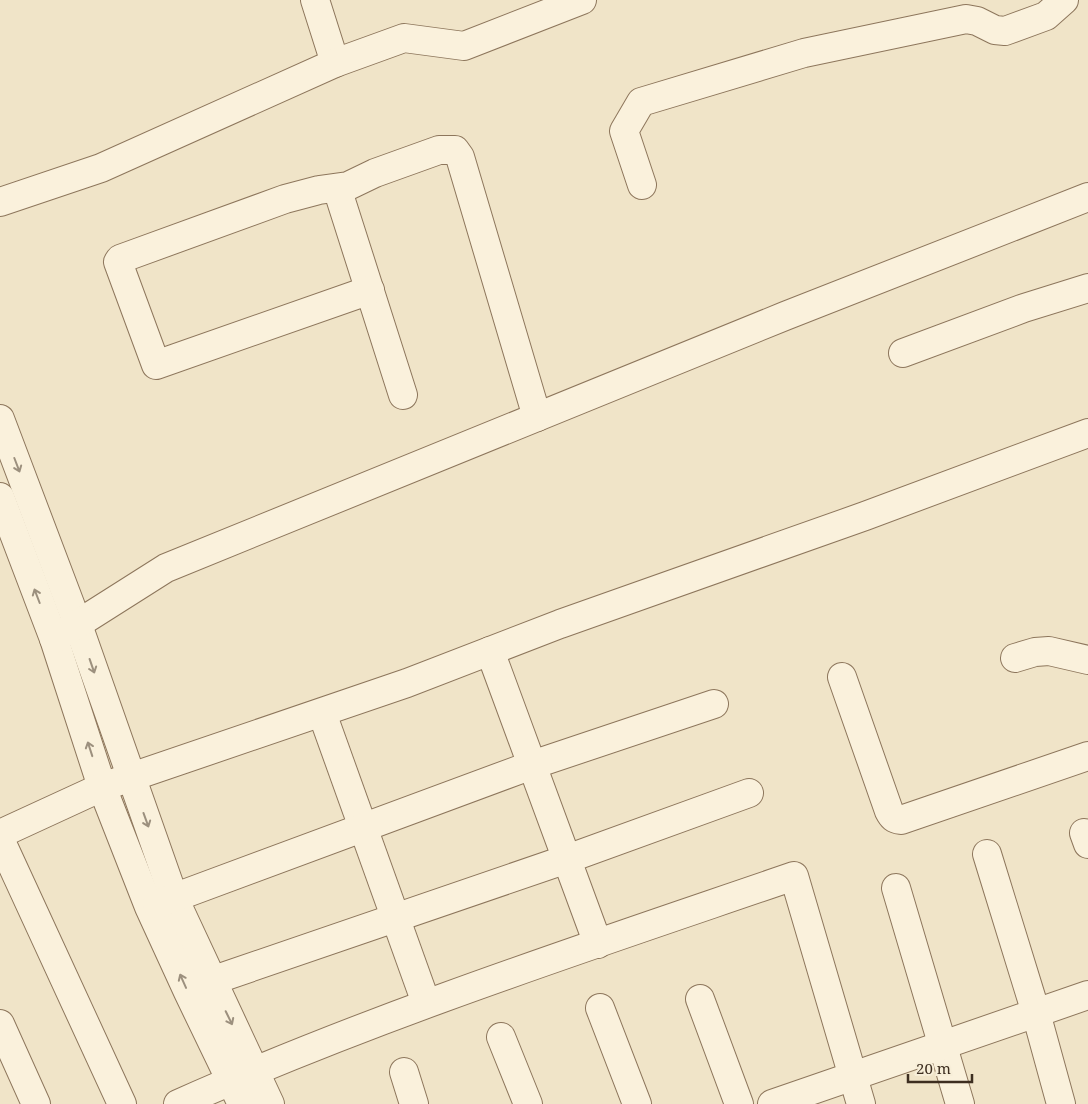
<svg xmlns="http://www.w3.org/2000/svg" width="1088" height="1104" viewBox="0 0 1088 1104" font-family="'Noto Serif',serif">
<rect width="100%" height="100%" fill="#f0e4c8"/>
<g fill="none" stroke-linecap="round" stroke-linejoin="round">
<g stroke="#8d765c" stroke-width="30">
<g id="minor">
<polyline points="315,0 335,63"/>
<polyline points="642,185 624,131 641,102 804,53 966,19 977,21 995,30 1005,31 1046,16 1064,0"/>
<polyline points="337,188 403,395"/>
<polyline points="0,202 101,168 335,63 404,38 464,46 582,0"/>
<polyline points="370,290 156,365 118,262 120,259 285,199 319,190 348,186 375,173 439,150 455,150 460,157 537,417"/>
<polyline points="903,353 1024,308 1088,288"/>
<polyline points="0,419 78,625 174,898 270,1104"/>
<polyline points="0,497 54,639 102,787 149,907 188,992 242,1104"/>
<polyline points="54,639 166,568 785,316 1088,197"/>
<polyline points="490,651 598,944"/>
<polyline points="1015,658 1035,652 1049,651 1088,660"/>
<path d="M 842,677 L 889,811 C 892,817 894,819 901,820 L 1088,756"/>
<polyline points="322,713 426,1003"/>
<polyline points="1084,833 1088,844"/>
<polyline points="0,834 102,787 407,683 560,624 865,516 1088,433"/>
<polyline points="0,839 122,1104"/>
<polyline points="987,854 1036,1013 1061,1104"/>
<polyline points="896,888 960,1104"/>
<polyline points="157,904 532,765 714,704"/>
<polyline points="211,981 567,859 749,793"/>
<polyline points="700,999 739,1104"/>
<polyline points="600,1008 637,1104"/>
<polyline points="0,1024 36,1104"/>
<polyline points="501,1037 528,1104"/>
<polyline points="404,1072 414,1104"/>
<path d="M 178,1104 C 378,1015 587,947 794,876 L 861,1104"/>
<polyline points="772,1104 1088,995"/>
</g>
</g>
<use href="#minor" stroke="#faf1dc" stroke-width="28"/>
</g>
<defs><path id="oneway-shaft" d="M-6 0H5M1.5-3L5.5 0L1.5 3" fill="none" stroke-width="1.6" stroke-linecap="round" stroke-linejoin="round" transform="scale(1.25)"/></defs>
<g stroke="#9c907e">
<use href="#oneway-shaft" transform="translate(17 465) rotate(69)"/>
<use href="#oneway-shaft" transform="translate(37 596) rotate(-111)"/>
<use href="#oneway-shaft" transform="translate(92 666) rotate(71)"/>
<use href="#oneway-shaft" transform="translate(90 749) rotate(-108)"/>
<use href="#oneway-shaft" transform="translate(146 820) rotate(70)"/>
<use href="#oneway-shaft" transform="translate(183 981) rotate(-114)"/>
<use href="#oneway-shaft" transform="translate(229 1018) rotate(64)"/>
</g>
<path d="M908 1074v8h64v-8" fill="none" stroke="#3d2e20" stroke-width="2.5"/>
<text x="916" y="1074" font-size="15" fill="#3d2e20" stroke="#f7eed8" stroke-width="4" paint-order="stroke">20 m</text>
</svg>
